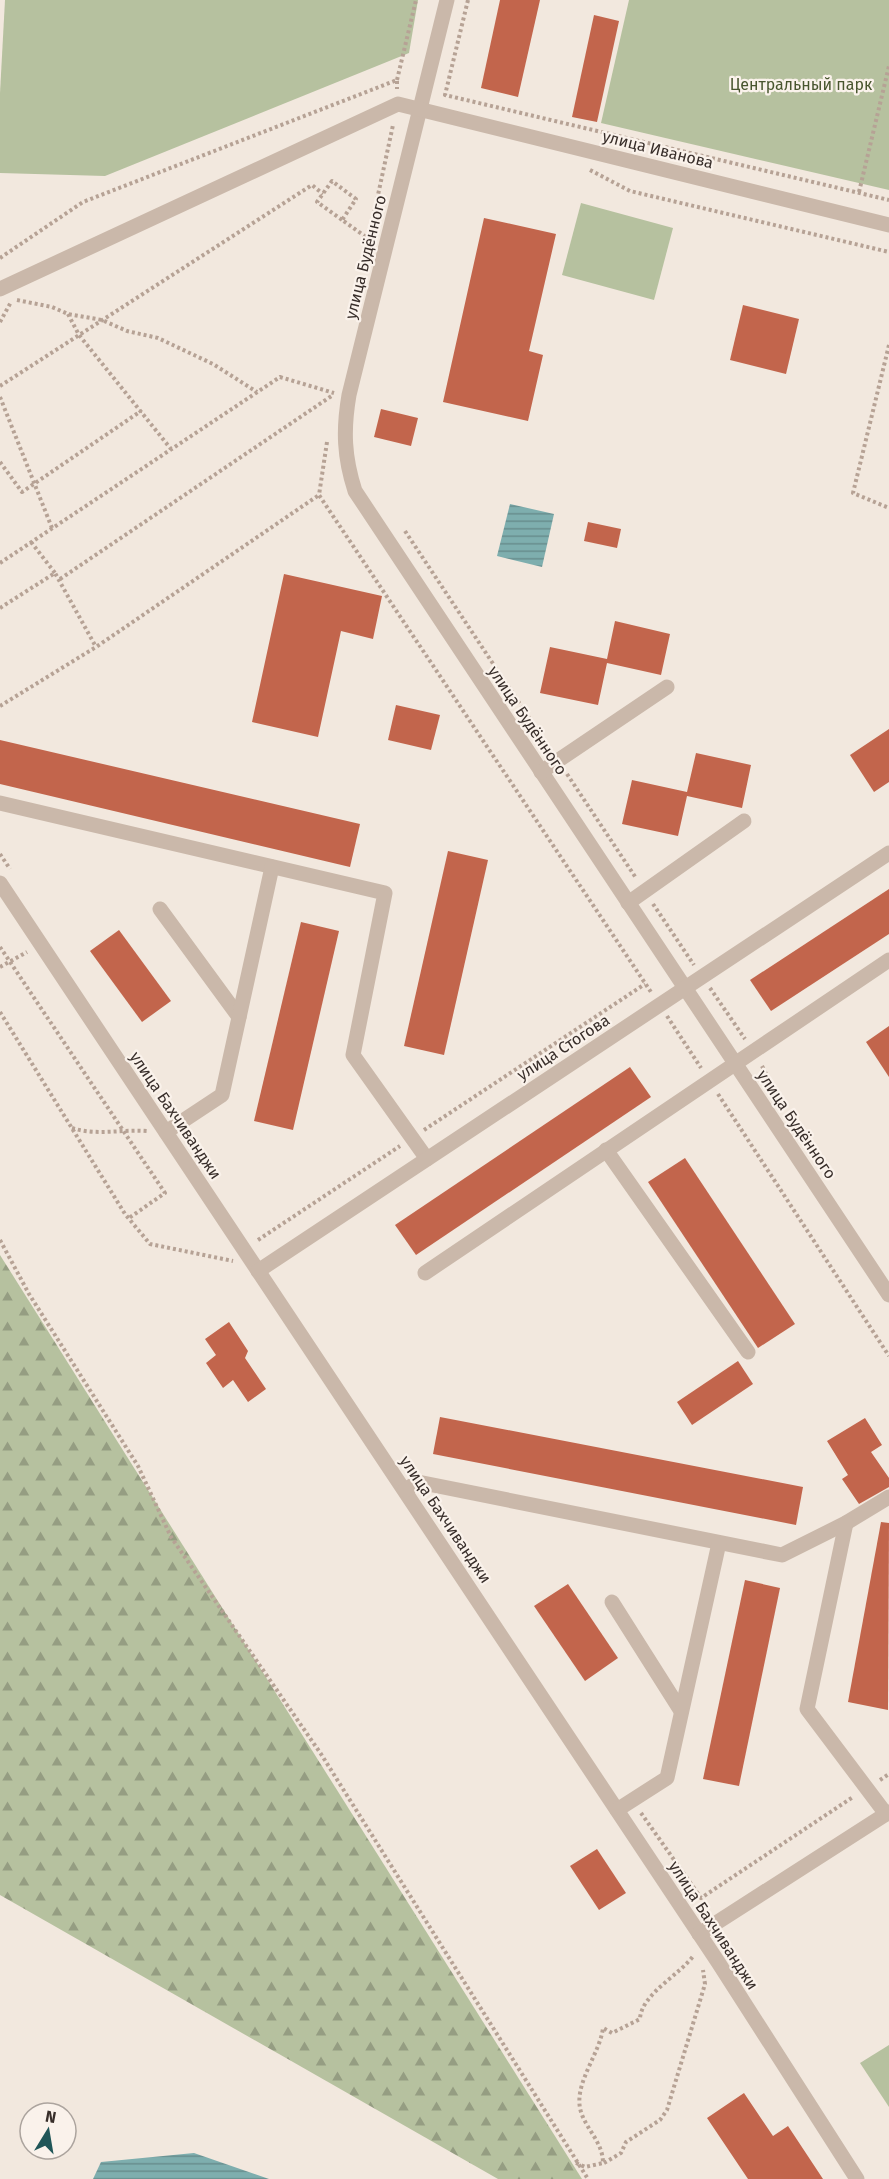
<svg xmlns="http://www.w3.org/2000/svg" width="889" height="2179" viewBox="0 0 889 2179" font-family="'Fira Sans',sans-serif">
<defs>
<pattern id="forest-firs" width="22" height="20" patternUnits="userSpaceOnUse" patternTransform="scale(1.5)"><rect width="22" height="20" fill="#b6c19f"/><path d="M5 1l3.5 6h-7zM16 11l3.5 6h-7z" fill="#959d82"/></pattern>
<pattern id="water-rules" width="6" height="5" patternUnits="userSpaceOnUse" patternTransform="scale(1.5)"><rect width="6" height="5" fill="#7eaeae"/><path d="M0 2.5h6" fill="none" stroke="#688e8e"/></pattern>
</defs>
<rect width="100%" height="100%" fill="#f2e8de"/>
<polygon fill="url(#forest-firs)" points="0,1255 582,2179 498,2179 0,1895"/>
<g fill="#b6c19f">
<polygon points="5,0 418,0 409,53 105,176 0,173 0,93"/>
<polygon points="629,0 889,0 889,190 601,123"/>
<polygon points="581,203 673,228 654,300 562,275"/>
<polygon points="889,2045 889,2107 860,2063"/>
</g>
<g fill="url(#water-rules)">
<polygon points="510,504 554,514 542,567 497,556"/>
<polygon points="194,2153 269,2179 93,2179 101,2162"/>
</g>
<g fill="#c2654c">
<polygon points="500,0 540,0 518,97 481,88"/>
<polygon points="594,15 619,21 597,122 572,117"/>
<polygon points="484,218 556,234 529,351 543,355 528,421 443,402"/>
<polygon points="743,305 799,319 786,374 730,360"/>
<polygon points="381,409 418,418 411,446 374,437"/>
<polygon points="588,522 621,529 617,548 584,541"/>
<polygon points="284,574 382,596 373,639 341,631 318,737 252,722"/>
<polygon points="615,621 670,634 661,675 607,663 598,705 540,693 550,647 607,659"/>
<polygon points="396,705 440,715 431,750 388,740"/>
<polygon points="889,729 889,782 874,792 850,755"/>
<polygon points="0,740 360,824 350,867 0,784"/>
<polygon points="696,753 751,765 742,808 687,796 678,836 622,824 632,780 687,792"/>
<polygon points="448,851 488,860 444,1055 404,1046"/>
<polygon points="889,889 889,934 771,1011 750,980"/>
<polygon points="301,922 339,931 293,1130 254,1121"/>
<polygon points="119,930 171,1001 142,1022 90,951"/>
<polygon points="889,1026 889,1077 866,1042"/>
<polygon points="630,1067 651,1097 416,1255 395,1225"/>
<polygon points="685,1158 795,1324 758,1348 648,1182"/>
<polygon points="229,1322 248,1351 245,1358 266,1389 248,1402 233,1380 223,1388 206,1363 216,1355 205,1339"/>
<polygon points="738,1361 753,1384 692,1425 677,1402"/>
<polygon points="440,1417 803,1487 796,1525 433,1454"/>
<polygon points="865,1418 882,1445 871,1452 889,1478 889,1487 859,1504 842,1479 848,1475 827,1441"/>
<polygon points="881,1522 889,1523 888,1710 848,1702"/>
<polygon points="745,1580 780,1588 739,1786 703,1779"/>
<polygon points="568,1584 618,1658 585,1681 534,1606"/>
<polygon points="597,1849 626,1893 599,1910 570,1866"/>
<polygon points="744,2093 773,2136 788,2126 823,2179 748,2179 707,2118"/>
</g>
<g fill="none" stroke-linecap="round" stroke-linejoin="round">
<g stroke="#b6a295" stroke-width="4" stroke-dasharray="3 3" stroke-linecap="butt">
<polyline points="468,0 445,95 889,200"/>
<polyline points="397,80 416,0"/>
<polyline points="590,170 630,191 889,252"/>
<polyline points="859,192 889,66"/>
<polyline points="342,220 317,202 332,181 356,199 342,220 369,239"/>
<polyline points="372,223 393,125"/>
<polyline points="0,258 83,202 397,80 397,89"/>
<polyline points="17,300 52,307 68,314 102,320 127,331 158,338 213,364 257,392"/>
<polyline points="68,314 79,335 171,449"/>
<polyline points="0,322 11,302"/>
<polyline points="889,345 853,493 889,508"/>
<polyline points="0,386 312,185 323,194"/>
<polyline points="0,397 52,528"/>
<polyline points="327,442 319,495 651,992"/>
<polyline points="0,462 22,492 141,411"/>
<polyline points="405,531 549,748"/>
<polyline points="31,542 55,573"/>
<polyline points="0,563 280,377 334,393"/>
<polyline points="60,579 333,395"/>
<polyline points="0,608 55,573 96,647"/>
<polyline points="0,706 96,647 319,495"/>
<polyline points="567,774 636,878"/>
<polyline points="0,854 10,869"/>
<polyline points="653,904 694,965"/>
<polyline points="0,947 165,1193 129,1218"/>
<polyline points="0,967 27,952"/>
<polyline points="710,988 745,1039"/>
<polyline points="0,1012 125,1214 150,1244 233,1261"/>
<polyline points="667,1016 701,1068"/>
<polyline points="762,1066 775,1091"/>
<polyline points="718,1094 889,1356"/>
<path d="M 72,1128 C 97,1136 121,1129 147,1131"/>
<polyline points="424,1130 645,984"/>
<polyline points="0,1240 29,1294 138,1466 171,1537 321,1754 588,2179"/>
<polyline points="258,1240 400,1146"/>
<polyline points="880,1780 889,1774"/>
<polyline points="641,1813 701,1898 853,1797"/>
<path d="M 576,2163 L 585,2167 L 603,2163 C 603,2141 584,2128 580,2108 C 575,2082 600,2053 603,2028 L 612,2033 L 640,2019 C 641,1994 681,1974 694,1955"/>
<polyline points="604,2163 621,2153 626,2142 660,2120 667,2110 705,1984 703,1970"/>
</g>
<g stroke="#cab8aa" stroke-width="15">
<path d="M 447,0 L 349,395 C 343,430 344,457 355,491 L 889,1295"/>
<polyline points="0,289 398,104 889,225"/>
<polyline points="541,772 667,687"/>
<polyline points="0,803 385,893 353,1055 427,1159"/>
<polyline points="0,883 718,1962 857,2179"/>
<polyline points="628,903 744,821"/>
<polyline points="160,909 239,1017"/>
<polyline points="166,1132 222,1095 272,867"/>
<polyline points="606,1150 748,1352"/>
<polyline points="258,1271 889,853"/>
<polyline points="425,1273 889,960"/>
<polyline points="405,1490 418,1482 782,1555 846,1523 889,1497"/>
<polyline points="846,1523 807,1709 886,1814"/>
<polyline points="612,1602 681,1711"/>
<polyline points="617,1810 667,1778 719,1543"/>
<polyline points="699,1934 889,1812"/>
</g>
</g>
<g text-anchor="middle" stroke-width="4.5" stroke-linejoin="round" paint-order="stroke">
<g font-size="16" fill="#48552e" stroke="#faf2eb">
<text x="801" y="90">Центральный парк</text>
</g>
<g font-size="16" fill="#382e2a" stroke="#faf2eb">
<text transform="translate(658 149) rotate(14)" y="6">улица Иванова</text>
<text transform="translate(365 257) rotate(-76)" y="6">улица Будённого</text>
<text transform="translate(528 720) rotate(56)" y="6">улица Будённого</text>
<text transform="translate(563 1047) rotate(-33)" y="6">улица Стогова</text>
<text transform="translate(176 1115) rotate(56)" y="6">улица Бахчиванджи</text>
<text transform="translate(797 1124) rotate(56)" y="6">улица Будённого</text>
<text transform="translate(446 1519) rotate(56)" y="6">улица Бахчиванджи</text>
<text transform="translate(714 1925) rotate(57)" y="6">улица Бахчиванджи</text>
</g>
</g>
<g transform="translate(48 2131) rotate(11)"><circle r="28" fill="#faf2eb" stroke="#aca49e" stroke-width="1.5"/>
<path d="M0-4.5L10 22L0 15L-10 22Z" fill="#205658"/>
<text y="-9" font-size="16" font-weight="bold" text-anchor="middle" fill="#382e2a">N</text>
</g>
</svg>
